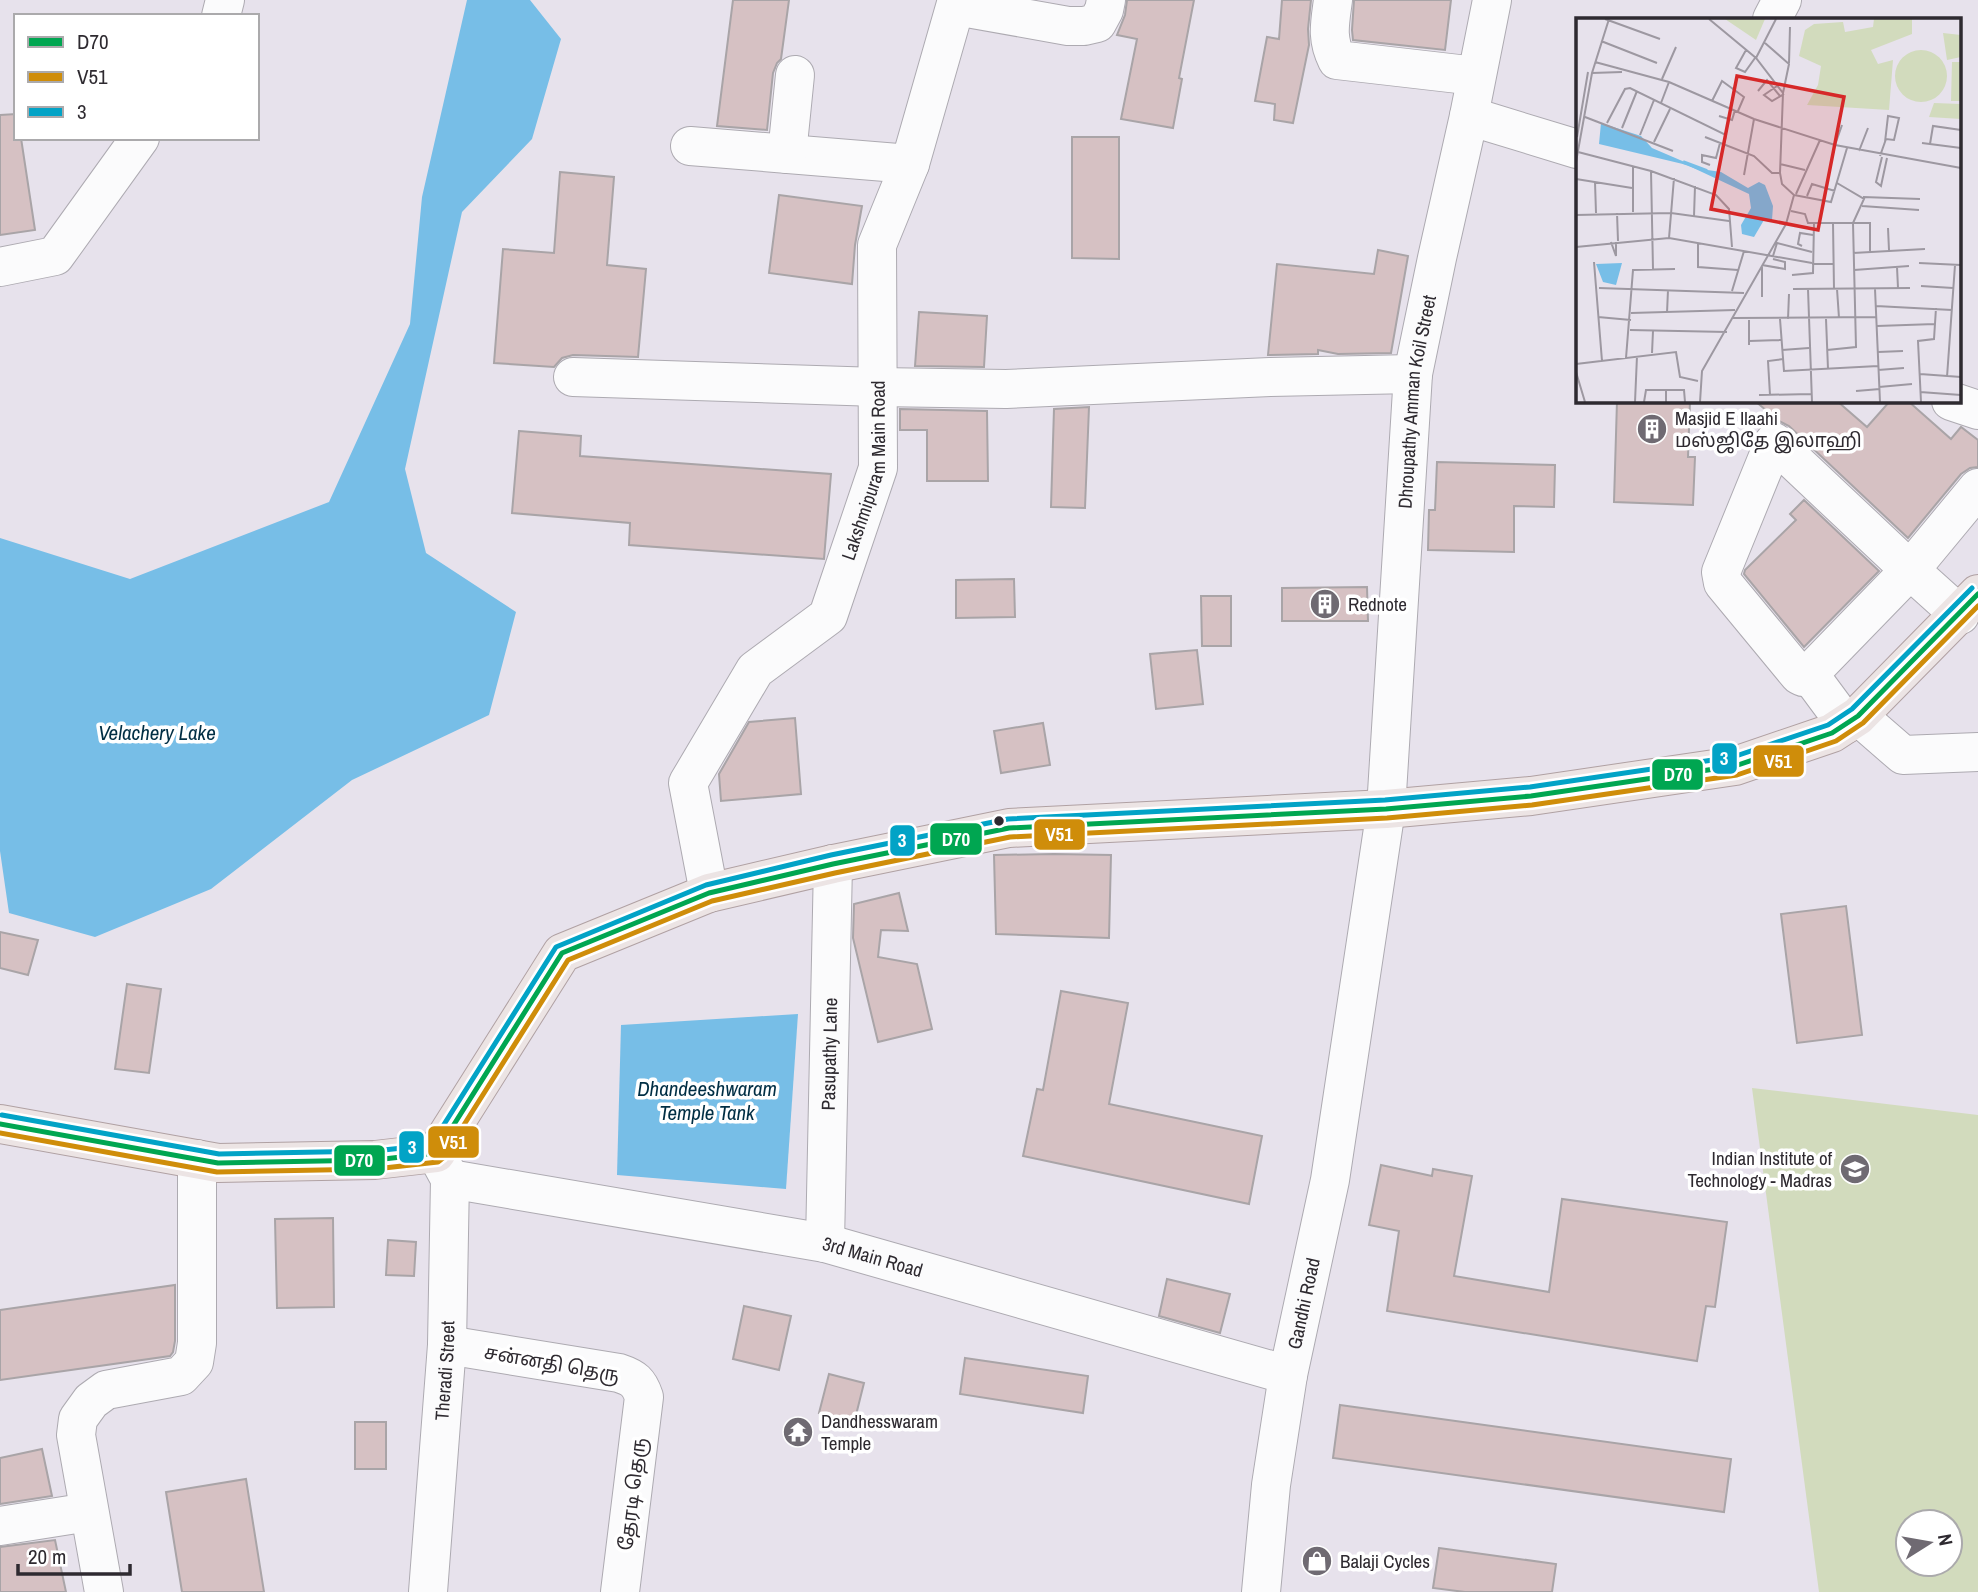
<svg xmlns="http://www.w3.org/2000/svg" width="1978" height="1592" viewBox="0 0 1978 1592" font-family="'Archivo Narrow','Noto Sans Tamil',sans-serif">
<rect width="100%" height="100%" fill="#e7e2ec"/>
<path fill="#d2dbbd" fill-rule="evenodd" d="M 1752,1088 L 1978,1115 L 1978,1592 L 1819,1592 ZM 1908,1522 L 1950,1522 L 1950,1564 L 1908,1564 Z"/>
<g fill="#77bee7">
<polygon points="467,0 530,0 561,39 532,139 462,212 405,469 426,553 516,612 489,715 352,780 211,889 95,937 9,913 0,851 0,538 130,579 329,502 410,324 422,197"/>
<polygon points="798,1014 786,1189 617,1175 621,1025"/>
</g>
<g fill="#d6c1c3" stroke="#a9a4a7" stroke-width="2">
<polygon points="733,0 789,0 781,59 777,63 773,73 767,130 717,126"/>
<polygon points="1127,0 1194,0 1179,78 1182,79 1173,128 1121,119 1137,39 1117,35 1125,15"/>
<polygon points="1282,0 1311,0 1308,29 1309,45 1293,123 1274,120 1275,104 1255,101 1267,37 1279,39"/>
<polygon points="1354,0 1451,0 1445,50 1353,40 1352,30"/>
<polygon points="16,114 16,138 21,138 35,230 0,235 0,115"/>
<polygon points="1072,137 1119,137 1119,259 1072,258"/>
<polygon points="560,172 614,177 607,265 646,269 638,357 573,355 562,358 554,367 494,363 503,249 554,253"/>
<polygon points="779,195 862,206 855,245 852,284 769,273"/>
<polygon points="1378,250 1408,256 1391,353 1338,354 1318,350 1318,354 1268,355 1277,264 1374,274"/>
<polygon points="919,312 987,316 984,367 915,366"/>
<polygon points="1617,401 1690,401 1688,457 1695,457 1693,505 1614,502"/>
<polygon points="1755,401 1837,401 1867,427 1890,401 1908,401 1951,439 1961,427 1978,440 1978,467 1970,468 1961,474 1908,538 1789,426 1779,421"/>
<polygon points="1089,407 1085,508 1051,507 1054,409"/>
<polygon points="900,409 987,411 988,481 927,481 927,430 900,430"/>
<polygon points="519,431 581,436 580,456 831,474 824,559 629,545 630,523 512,513"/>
<polygon points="1437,462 1555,465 1554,507 1514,506 1514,552 1428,550 1429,510 1435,510"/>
<polygon points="1804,500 1879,571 1804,647 1744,574 1745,570 1796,520 1790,514"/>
<polygon points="1014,579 1015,617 956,618 956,580"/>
<polygon points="1367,587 1368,621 1282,621 1282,588"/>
<polygon points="1201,596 1231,596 1231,646 1202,646"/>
<polygon points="1197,650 1203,704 1156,709 1150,654"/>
<polygon points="795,718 801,794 721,801 719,774 749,722"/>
<polygon points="1043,723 1050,765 1001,773 994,731"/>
<polygon points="1054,854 1111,855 1109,938 996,934 994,855"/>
<polygon points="899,893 908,931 881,930 878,957 917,964 932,1029 878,1042 853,938 854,904"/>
<polygon points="1846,906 1862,1035 1797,1043 1781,914"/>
<polygon points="0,932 38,940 28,975 0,968"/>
<polygon points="127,984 161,989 149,1073 115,1069"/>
<polygon points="1061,991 1128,1003 1109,1104 1262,1136 1249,1204 1023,1156 1037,1089 1043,1090"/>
<polygon points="1381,1165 1432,1176 1433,1169 1472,1176 1454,1276 1549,1292 1562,1199 1727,1222 1715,1307 1706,1306 1697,1361 1387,1311 1399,1231 1369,1225"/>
<polygon points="333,1218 334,1307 277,1308 275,1219"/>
<polygon points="388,1240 416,1242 414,1276 386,1275"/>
<polygon points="1167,1279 1230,1294 1220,1333 1159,1316"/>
<polygon points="175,1285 175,1341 173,1352 170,1356 0,1380 0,1310"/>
<polygon points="744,1306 791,1316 779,1370 733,1359"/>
<polygon points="965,1358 1088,1376 1083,1413 960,1394"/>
<polygon points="829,1374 864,1383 854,1423 819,1413"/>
<polygon points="1340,1405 1731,1459 1724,1512 1333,1458"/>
<rect x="355" y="1422" width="31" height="47"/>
<polygon points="42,1449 52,1496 0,1504 0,1458"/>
<polygon points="246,1479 264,1592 182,1592 166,1492"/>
<polygon points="55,1540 66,1592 0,1592 0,1547"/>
<polygon points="1439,1548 1556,1564 1552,1592 1465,1592 1433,1588"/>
</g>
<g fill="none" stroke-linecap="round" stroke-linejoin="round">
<g stroke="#adaab1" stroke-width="40">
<g id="minor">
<path d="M 1333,0 C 1330,23 1326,38 1337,60 L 1476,76"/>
<polyline points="956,6 1068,26 1084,26 1097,23 1104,10 1106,0"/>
<polyline points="221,16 225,0"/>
<polyline points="1772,19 1782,0"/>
<polyline points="1469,116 1577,149"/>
<polyline points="690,146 910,164"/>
<polyline points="787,154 795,75"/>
<polyline points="0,267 55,256 140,138"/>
<polyline points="573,377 878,387 1006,389 1270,377 1413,374"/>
<polyline points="1951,401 1978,410"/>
<polyline points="1960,615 1910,570 1774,442 1721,572 1723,583 1799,675 1803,677 1809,674 1910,570 1978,488"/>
<polyline points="1809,674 1846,724"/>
<polyline points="1858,716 1903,755 1978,752"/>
<path id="s1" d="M 709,893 L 688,783 L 755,670 L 828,616 L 878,468 L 877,245 L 910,164 L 957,0"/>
<path id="s2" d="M 450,1179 L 825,1243 L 1288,1375"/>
<path id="s3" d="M 825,1243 L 833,864"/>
<path d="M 447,1345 L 619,1373 C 634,1378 639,1382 644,1397 L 620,1592"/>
<polyline points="0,1526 89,1512"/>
<polyline points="104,1592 76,1435 78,1419 91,1401 106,1390 181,1376 194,1362 197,1343 197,1159"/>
<path id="s4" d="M 428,1592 L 447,1345 L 450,1179 L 438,1157"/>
<path id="s5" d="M 1261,1592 L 1271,1485 L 1288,1375 L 1330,1180 L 1386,809 L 1413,374 L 1437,258 L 1469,116 L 1492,0"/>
</g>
</g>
<g stroke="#b0a1a3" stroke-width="40">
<polyline id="major" points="0,1124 218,1163 375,1160 436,1153 562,953 709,893 833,864 1009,828 1386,809 1531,796 1735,766 1832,733 1858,716 1978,594"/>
</g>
<use href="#minor" stroke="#fbfbfc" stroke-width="38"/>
<use href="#major" stroke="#ece4e4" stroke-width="38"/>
<g stroke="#fff" stroke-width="10">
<polyline id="bus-1" points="0,1124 218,1163 375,1160 436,1153 562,953 709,893 833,864 1009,828 1386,809 1531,796 1735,766 1832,733 1858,716 1978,594"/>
</g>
<g stroke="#fff" stroke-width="10">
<polyline id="bus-2" points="0,1133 217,1172 375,1169 438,1162 443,1158 568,960 712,901 835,873 1010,837 1387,818 1532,805 1737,775 1836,741 1863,723 1978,606"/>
</g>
<g stroke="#fff" stroke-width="10">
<polyline id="bus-3" points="2,1115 219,1154 374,1151 431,1145 556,947 706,885 831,855 1008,819 1385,800 1530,787 1733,757 1828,725 1852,709 1972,588"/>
</g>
<use href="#bus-1" stroke="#00a651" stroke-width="5"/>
<use href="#bus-2" stroke="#cf8d0a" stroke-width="5"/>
<use href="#bus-3" stroke="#02a3c6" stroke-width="5"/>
</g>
<defs>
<g id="building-disc" transform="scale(1.575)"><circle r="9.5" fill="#6f6a72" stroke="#fff"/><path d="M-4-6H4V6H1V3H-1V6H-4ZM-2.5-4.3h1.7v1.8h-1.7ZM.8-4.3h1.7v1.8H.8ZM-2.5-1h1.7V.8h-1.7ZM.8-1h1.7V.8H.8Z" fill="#fff"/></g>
<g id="university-disc" transform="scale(1.575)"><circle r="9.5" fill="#6f6a72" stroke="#fff"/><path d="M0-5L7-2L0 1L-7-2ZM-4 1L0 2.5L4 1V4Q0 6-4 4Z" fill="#fff"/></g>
<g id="temple-disc" transform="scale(1.575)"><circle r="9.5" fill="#6f6a72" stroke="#fff"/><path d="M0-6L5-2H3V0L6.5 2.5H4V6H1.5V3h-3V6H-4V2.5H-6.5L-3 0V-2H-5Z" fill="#fff"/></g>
<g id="shop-disc" transform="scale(1.575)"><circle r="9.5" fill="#6f6a72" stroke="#fff"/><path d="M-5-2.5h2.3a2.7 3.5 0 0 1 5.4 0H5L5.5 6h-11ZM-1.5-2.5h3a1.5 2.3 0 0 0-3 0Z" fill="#fff"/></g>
</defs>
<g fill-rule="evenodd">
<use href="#building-disc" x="1652" y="429"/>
<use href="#building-disc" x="1325" y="604"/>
<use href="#university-disc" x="1855" y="1169"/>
<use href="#temple-disc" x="798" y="1432"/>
<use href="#shop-disc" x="1317" y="1561"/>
</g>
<circle fill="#2e2a30" stroke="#fff" stroke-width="2.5" cx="999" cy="821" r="6"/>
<g text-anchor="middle" stroke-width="7" stroke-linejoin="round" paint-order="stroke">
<g font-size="19" fill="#2e2a30" stroke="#fff">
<text dy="7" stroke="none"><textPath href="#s5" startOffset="1202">Dhroupathy Amman Koil Street</textPath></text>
<text dy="7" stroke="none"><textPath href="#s1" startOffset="486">Lakshmipuram Main Road</textPath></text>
<text dy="7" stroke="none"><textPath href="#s3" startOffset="189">Pasupathy Lane</textPath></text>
<text dy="7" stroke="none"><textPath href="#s2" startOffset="430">3rd Main Road</textPath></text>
<text dy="7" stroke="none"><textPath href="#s5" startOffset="292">Gandhi Road</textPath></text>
<text transform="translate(552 1363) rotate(10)" y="7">சன்னதி தெரு</text>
<text dy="7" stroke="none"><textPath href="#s4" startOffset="222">Theradi Street</textPath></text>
<text transform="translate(632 1494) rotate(-83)" y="7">தேரடி தெரு</text>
</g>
<g font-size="19" fill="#2e2a30" stroke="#fff" text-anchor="start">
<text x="1675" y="425">Masjid E Ilaahi<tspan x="1675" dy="22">மஸ்ஜிதே இலாஹி</tspan></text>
<text x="1348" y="611">Rednote</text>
<text x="1832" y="1165" text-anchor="end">Indian Institute of<tspan x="1832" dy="22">Technology - Madras</tspan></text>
<text x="821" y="1428">Dandhesswaram<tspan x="821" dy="22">Temple</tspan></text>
<text x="1340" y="1568">Balaji Cycles</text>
</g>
<g font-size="21" font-style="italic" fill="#002e44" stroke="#fff">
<text x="157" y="740">Velachery Lake</text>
<text x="707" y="1096">Dhandeeshwaram<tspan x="707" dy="24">Temple Tank</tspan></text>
</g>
</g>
<g transform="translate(1576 18)">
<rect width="385" height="385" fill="#e7e2ec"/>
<path d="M 149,1 L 189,1 L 180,22 ZM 298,1 L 336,1 L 336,16 L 295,32 L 302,46 L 317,42 L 313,92 L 231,87 L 242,67 L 245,48 L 223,38 L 229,12 L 238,6 L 267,4 L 269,14 L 297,9 ZM 367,15 L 385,17 L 385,39 L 371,42 ZM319 58a26 26 0 1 1 52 0a26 26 0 1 1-52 0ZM 376,44 L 385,44 L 385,83 L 375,83 ZM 358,85 L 385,86 L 385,101 L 353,99 Z" fill="#d2dbbd"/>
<path d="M 25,105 L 65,118 L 76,130 L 125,151 L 145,154 L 172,170 L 183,164 L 189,167 L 197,188 L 196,202 L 188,202 L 178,219 L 166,216 L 165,207 L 175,190 L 173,176 L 111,147 L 23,126 ZM 46,245 L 40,267 L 27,264 L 20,246 Z" fill="#77bee7"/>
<path fill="none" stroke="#77bee7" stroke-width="3.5" d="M 107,144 L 131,153"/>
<path fill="none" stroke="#9d98a1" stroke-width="2" d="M 29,1 L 84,21M 25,23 L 81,45M 189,25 L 213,46 L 207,75M 170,32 L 160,50 L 169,54 L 179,40M 180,40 L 200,1M 19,44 L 93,64 L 178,101 L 259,127 L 385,150M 213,45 L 214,9M 16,55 L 46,54M 86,61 L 100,29M 201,68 L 188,77 L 196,83 L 208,76M 182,73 L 191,62 L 204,78M 136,83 L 146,63 L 168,79 L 162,93M 85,85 L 93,64M 143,98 L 156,102 L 159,92M 9,99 L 97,133M 31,105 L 49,71 L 54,70 L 150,117 L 148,127M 46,110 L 61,73M 64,117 L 78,82M 1,119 L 12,54M 129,119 L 178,138 L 196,155 L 204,155M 78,124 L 94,91M 346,125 L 385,130M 354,126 L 357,108 L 385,112M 259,127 L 266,107M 283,133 L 292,110M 2,134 L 75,153 L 140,177 L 153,191 L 156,229M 304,138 L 310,121 L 318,122 L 323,100 L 312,98 L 309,124M 306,139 L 300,164 L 305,168 L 311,140M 0,144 L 16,55 L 33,1M 204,146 L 229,152M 134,147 L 126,144 L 126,137 L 140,140 L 144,125M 57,149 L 57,194M 75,153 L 77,251M 168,157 L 178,101M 0,161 L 56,170M 19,164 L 20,195M 220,176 L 244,122M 218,177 L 255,184 L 271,130M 231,178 L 236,166 L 259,173M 287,179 L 344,181M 286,188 L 343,192M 215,193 L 229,196 L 232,205 L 294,205 L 294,233M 41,195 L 42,223M 0,197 L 95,195 L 153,203M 118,198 L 119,168M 257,205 L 258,271M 312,210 L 313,232M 93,220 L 98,160M 35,224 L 40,238 L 40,224M 122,226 L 122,249 L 162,252M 226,228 L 222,226 L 224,215 L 237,217M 0,229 L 93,220 L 236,245M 277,235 L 349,231M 197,238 L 201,225 L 236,234M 18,244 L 26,343M 343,245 L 385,247M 236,246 L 258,246M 186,247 L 209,251 L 209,244 L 197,241M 186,249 L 186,279M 321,249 L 322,270M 278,252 L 333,248M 216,257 L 237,255 L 238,205M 345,268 L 377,270M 23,270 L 168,275M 217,271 L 334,270M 232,271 L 236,384M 261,271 L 263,300M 299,271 L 304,384M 156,273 L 168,233M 300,288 L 376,292M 55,295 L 159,292M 91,295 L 92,272M 22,299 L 55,302M 157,300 L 300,299M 204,301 L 208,353 L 302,348M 212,301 L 213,276M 250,301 L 252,351M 173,302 L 173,327M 301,308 L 359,306M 54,312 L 151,314M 173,323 L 206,322M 206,332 L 233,330M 251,332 L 280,329 L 277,205 L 288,181 L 261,165M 302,334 L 327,333M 76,335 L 77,313M 50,340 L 57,252 L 99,251M 0,346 L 100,334 L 104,359 L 122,363M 302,352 L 328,350M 0,354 L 9,384M 344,356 L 385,359M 371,359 L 379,247M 303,369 L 336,366M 90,372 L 108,372 L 109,384M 280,373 L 304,371M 344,374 L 385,377M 183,377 L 235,376M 194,377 L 192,343 L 207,341M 59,384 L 61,338M 68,384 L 70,372 L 90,372 L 90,384M 124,384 L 126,353 L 210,206 L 218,177 L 206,166 L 204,155 L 207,75 L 180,40 L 133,1M 345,384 L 342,323 L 358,321 L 360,290"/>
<path fill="#d62828" fill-opacity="0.15" stroke="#d62828" stroke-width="3.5" d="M 161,58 L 268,79 L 242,212 L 135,191 Z"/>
<rect width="385" height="385" fill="none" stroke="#2e2a30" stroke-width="3.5"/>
</g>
<g stroke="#fff" stroke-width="2.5">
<rect x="1711" y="742" width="27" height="33" rx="7" fill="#02a3c6"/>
<rect x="1752" y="744" width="53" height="34" rx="7" fill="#cf8d0a"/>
<rect x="1651" y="758" width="53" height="33" rx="7" fill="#00a651"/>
<rect x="1033" y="818" width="53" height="33" rx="7" fill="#cf8d0a"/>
<rect x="929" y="822" width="54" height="34" rx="7" fill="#00a651"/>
<rect x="889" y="824" width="27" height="33" rx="7" fill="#02a3c6"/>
<rect x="427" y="1125" width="53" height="34" rx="7" fill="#cf8d0a"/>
<rect x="398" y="1130" width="27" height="34" rx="7" fill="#02a3c6"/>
<rect x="333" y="1144" width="53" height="33" rx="7" fill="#00a651"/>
</g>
<g font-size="19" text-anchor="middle" font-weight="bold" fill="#fff">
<text x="1724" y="765">3</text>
<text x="1778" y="768">V51</text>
<text x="1678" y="781">D70</text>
<text x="1059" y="841">V51</text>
<text x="956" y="846">D70</text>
<text x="902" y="847">3</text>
<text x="453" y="1149">V51</text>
<text x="412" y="1154">3</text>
<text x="359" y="1167">D70</text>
</g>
<rect x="14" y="14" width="245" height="126" fill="#ffffff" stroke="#abaaac" stroke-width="2"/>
<rect x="28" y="37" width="35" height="10" fill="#00a651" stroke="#abaaac" stroke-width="2"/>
<text x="77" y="49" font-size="21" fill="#2e2a30">D70</text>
<rect x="28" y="72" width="35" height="10" fill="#cf8d0a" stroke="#abaaac" stroke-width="2"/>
<text x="77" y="84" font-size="21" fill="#2e2a30">V51</text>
<rect x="28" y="107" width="35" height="10" fill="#02a3c6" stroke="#abaaac" stroke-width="2"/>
<text x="77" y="119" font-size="21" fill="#2e2a30">3</text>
<g transform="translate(1929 1543) rotate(79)"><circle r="33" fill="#ffffff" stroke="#abaaac" stroke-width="2"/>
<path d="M0-5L12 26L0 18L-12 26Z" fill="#6f6a72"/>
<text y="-10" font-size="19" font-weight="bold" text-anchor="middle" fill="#2e2a30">N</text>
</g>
<path d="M18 1564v10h112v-10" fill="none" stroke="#2e2a30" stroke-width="3.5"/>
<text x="28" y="1564" font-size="21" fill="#2e2a30" stroke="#ffffff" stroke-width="5" paint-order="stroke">20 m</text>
</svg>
